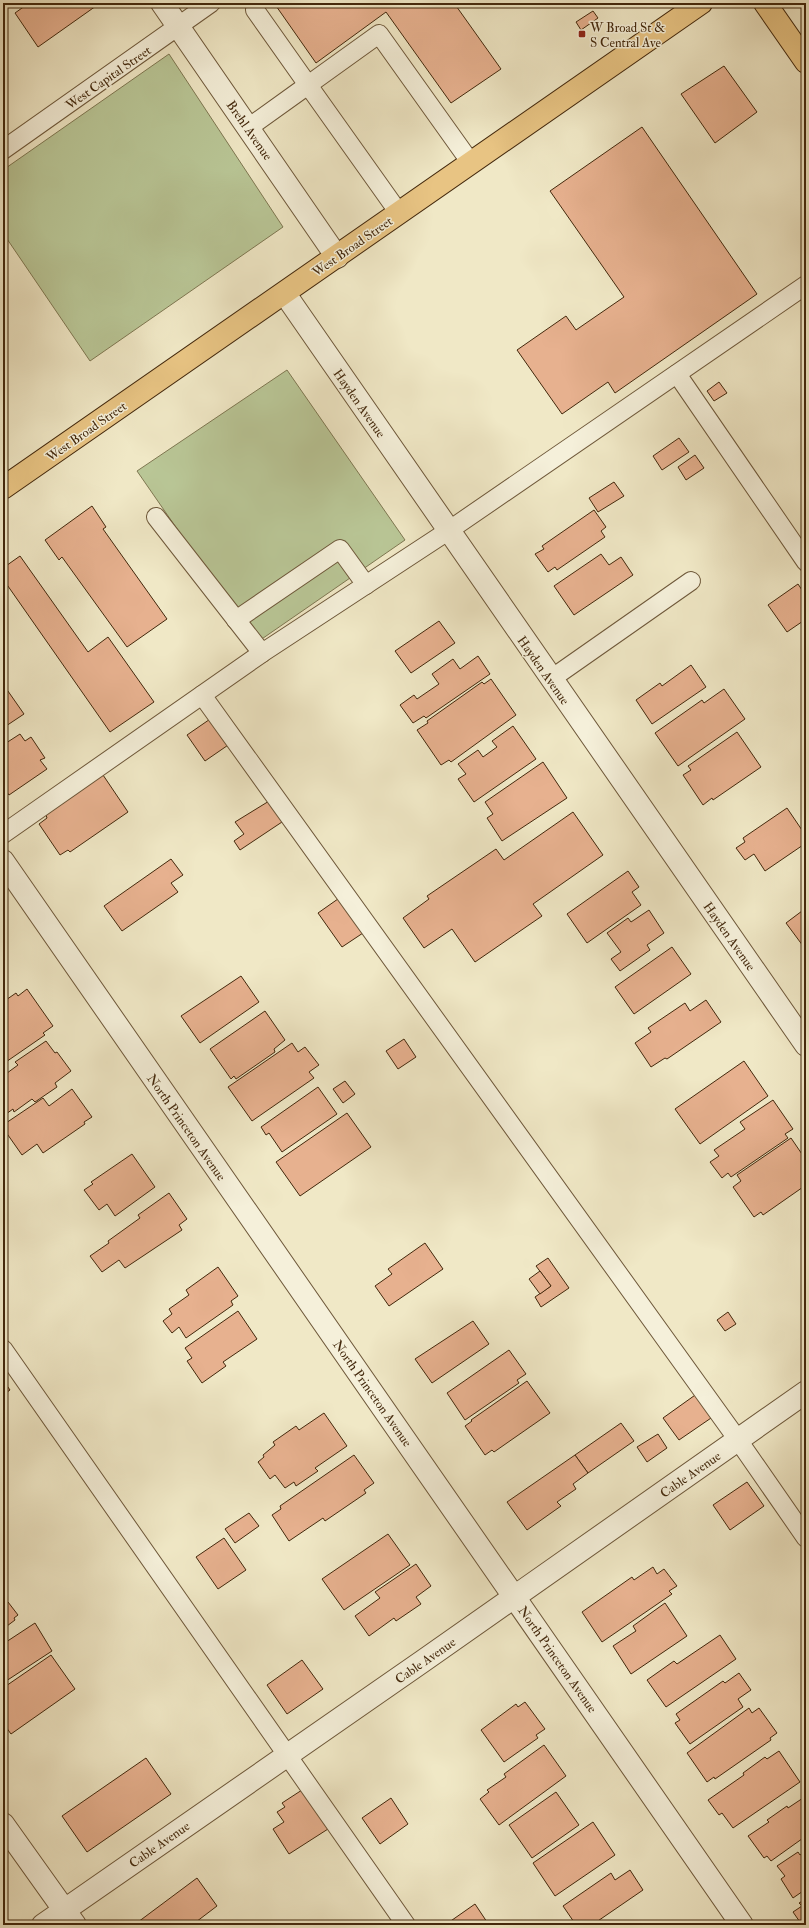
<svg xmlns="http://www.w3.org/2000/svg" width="809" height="1928" viewBox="0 0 809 1928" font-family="'IM FELL Double Pica',serif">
<rect width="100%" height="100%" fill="#f0e8c6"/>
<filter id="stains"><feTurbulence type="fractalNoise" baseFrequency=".005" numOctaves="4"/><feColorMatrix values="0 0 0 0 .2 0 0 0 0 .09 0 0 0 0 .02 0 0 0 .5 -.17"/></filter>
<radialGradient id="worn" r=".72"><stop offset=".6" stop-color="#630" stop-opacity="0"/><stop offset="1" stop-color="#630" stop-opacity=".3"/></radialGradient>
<g fill="#b9c696" stroke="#7e7751">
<polygon points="169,54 283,227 90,361 3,233 3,170"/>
<polygon points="287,370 405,540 256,643 137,471"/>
</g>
<g fill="#e7b18f" stroke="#43280c">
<polygon points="29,3 93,3 96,6 38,47 15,13"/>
<polygon points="274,3 454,3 501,69 451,103 386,12 316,63"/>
<polygon points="593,11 598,18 581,30 576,22"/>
<polygon points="724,66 757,112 715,143 681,94"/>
<polygon points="642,127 757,294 615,393 608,382 562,414 517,350 566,316 576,330 624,297 550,191"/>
<polygon points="719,382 727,393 714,401 707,391"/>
<polygon points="679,438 689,452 662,470 653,456"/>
<polygon points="695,455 704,468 686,480 678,467"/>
<polygon points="614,482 624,496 598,512 589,498"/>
<polygon points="92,506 106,527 103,529 167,619 127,647 62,557 59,560 45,540"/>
<polygon points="594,510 606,527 601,531 605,537 557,570 555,567 548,572 535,554 544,549 542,546"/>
<polygon points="601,554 609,565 621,557 633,575 574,615 554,586"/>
<polygon points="20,556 88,652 108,637 154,702 110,732 3,579 3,568"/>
<polygon points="798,584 806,596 806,619 787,632 768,605"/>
<polygon points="439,621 455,643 411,673 395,651"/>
<polygon points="478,656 490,674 426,718 424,716 413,723 400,705 414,695 417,699 439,684 432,674 453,659 460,669"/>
<polygon points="691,665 706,687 652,724 636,700 660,683 662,686"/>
<polygon points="491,679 516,715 451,762 449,760 441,765 417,730 428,723 427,721 482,682 484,684"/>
<polygon points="3,684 24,714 3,728"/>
<polygon points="724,689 745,719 678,766 655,733 702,700 704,703"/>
<polygon points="216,715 234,741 205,761 187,735"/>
<polygon points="513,726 536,759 474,802 458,779 466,774 458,764 478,750 483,757 497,747 492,741"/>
<polygon points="737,732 761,767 713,800 712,798 703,805 683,775 691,770 688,766"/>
<polygon points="20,734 25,741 31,737 45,758 40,760 47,769 9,795 3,787 3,745"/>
<polygon points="543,762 567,798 502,841 487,818 493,814 485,802"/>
<polygon points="103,775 128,812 70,852 68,850 60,855 39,824 47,818 46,815"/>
<polygon points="274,798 288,818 240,850 234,841 244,834 235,822"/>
<polygon points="787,808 806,836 806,843 765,871 754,854 745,860 736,848 745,842 743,838"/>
<polygon points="573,812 603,855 533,904 542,916 475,962 452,929 424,948 403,918 429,899 427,896 496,849 504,860"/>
<polygon points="171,859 183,875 171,883 178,892 122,931 104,906"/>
<polygon points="628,871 639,887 632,892 641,905 587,943 567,914"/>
<polygon points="345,894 369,929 342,947 318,913"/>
<polygon points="806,908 806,950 786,923"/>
<polygon points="649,910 664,933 647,945 650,950 620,971 611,959 621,952 607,933 628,918 631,922"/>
<polygon points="672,947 691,974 634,1014 615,987"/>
<polygon points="241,976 259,1002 200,1043 181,1016"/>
<polygon points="27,989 53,1026 43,1033 45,1035 3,1064 3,1002 16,993 18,996"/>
<polygon points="706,1000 721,1022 667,1059 665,1058 651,1067 635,1043 651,1032 648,1028 685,1003 690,1011"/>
<polygon points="265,1011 285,1040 274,1049 275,1052 236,1079 234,1076 231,1079 210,1049"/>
<polygon points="404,1039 416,1057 398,1069 386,1051"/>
<polygon points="46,1041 55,1053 57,1052 71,1071 55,1083 57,1087 35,1102 32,1099 14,1112 13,1109 6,1114 3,1110 3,1076 18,1065 15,1062"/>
<polygon points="292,1043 298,1052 305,1047 319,1065 309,1072 314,1078 252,1121 228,1087"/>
<polygon points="744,1061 768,1096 700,1144 675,1109"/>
<polygon points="345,1081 355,1094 343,1103 333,1089"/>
<polygon points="318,1087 337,1114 282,1152 269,1133 266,1135 261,1127"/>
<polygon points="72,1089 92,1117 84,1122 85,1124 43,1153 37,1144 22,1155 3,1128 3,1125 43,1098 49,1106"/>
<polygon points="773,1100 793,1129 785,1134 788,1138 731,1177 728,1173 722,1178 710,1162 719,1156 714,1150 745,1129 740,1122"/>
<polygon points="347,1113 371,1147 300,1196 276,1162"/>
<polygon points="791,1138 806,1160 806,1185 763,1215 761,1212 754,1217 733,1187 741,1181 737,1175"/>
<polygon points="132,1154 155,1187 115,1216 107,1204 99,1210 84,1190 93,1184 91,1182"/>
<polygon points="169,1193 187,1219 179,1225 182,1230 125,1268 119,1260 102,1272 90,1256 109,1243 108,1241 140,1218 138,1215"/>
<polygon points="425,1243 443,1269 389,1306 375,1286 392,1274 388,1269"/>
<polygon points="548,1258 569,1288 541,1307 535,1297 551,1286 536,1266"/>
<polygon points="218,1267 238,1296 231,1301 233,1305 186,1338 179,1327 172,1333 163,1321 172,1314 169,1309 189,1295 186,1290"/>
<polygon points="540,1271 551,1286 540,1294 529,1279"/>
<polygon points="238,1311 257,1339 223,1362 226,1366 202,1383 187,1361 192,1358 185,1348"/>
<polygon points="728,1312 736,1324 725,1331 717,1320"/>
<polygon points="473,1321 489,1344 432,1383 415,1359"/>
<polygon points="509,1350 526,1374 517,1380 519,1383 465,1420 447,1393"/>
<polygon points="3,1380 10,1390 3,1395"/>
<polygon points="527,1381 550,1413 494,1452 492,1450 485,1455 465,1426 472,1421 471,1420"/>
<polygon points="698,1393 714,1416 679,1440 663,1418"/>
<polygon points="324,1413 347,1446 315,1468 318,1471 296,1486 294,1482 285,1488 275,1475 270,1479 258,1462 264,1457 263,1455 275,1445 273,1442 296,1426 299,1430"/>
<polygon points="621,1423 634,1441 588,1473 575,1455"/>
<polygon points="658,1434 667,1448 647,1462 637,1447"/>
<polygon points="354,1455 374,1483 364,1490 366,1493 325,1521 323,1518 289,1541 272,1515 281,1509 280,1506"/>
<polygon points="575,1455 588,1473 573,1484 576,1489 557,1502 561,1506 527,1530 507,1502"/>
<polygon points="747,1482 764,1506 730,1530 713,1505"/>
<polygon points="249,1513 259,1526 235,1543 225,1529"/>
<polygon points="388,1534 410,1565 344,1610 322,1579"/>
<polygon points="224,1538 246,1570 218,1589 196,1557"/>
<polygon points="416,1564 431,1586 416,1597 421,1604 396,1621 394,1618 369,1636 355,1616 380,1598 375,1592"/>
<polygon points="653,1567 657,1574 664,1569 677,1586 669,1591 672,1594 602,1642 582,1612 632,1577 634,1580"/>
<polygon points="8,1602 18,1615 14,1618 15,1620 3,1629 3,1604"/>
<polygon points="665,1603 687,1636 631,1674 613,1646 636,1631 633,1626"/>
<polygon points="35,1623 52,1651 3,1683 3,1644"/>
<polygon points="720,1635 736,1659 666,1707 647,1680 674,1661 677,1664"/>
<polygon points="51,1655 75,1689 11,1734 3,1723 3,1688"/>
<polygon points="302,1660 323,1689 287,1714 267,1685"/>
<polygon points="739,1673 751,1690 738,1699 743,1707 690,1744 675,1723 680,1720 676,1714 723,1681 725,1683"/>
<polygon points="525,1702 545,1729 536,1735 538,1738 504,1762 481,1730 516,1704 518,1707"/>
<polygon points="749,1708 752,1713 759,1708 777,1733 770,1738 771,1740 715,1779 714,1777 707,1782 687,1753"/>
<polygon points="544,1745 566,1776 499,1825 480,1799 489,1792 487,1790 506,1777 504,1774"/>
<polygon points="779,1751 800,1782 733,1828 722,1813 719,1815 708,1800 744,1775 743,1773 765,1757 767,1759"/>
<polygon points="146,1758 171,1794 87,1852 62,1816"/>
<polygon points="302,1790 328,1829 289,1854 273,1829 284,1822 277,1812 285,1807 282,1803"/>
<polygon points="556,1792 579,1825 532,1858 509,1825"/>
<polygon points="806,1796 806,1836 771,1861 767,1856 764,1858 748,1836 769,1822 767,1820 787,1806 788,1808"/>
<polygon points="391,1798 408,1824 380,1844 362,1818"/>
<polygon points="593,1822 615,1855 555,1896 533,1863"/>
<polygon points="806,1851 806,1889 793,1898 781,1879 785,1876 777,1866 798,1852 800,1855"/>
<polygon points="630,1870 643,1890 592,1925 576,1925 563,1906 611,1873 615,1880"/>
<polygon points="197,1878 217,1906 192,1925 134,1925"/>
<polygon points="806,1899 806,1925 802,1925 793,1912 802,1906 799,1903"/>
<polygon points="475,1904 489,1925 445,1925"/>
</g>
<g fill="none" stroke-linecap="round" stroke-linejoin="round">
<g stroke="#6e583a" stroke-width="20">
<g id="service">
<polyline points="255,10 308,85 379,34 471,163"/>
<polyline points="248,128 308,85 399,213"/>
<polyline points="3,150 211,3"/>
<polyline points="677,374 806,562"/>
<polyline points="156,517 262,653"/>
<polyline points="236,620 340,549 366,585"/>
<polyline points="551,679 691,581"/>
<polyline points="202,695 738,1440 806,1538"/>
<polyline points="3,834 262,653 448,531 806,285"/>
<polyline points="3,1349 406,1925"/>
</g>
</g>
<g stroke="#6e583a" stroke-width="24">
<g id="minor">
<polyline points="162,3 337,257"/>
<polyline points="285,294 806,1045"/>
<polyline points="3,861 742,1925"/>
<polyline points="3,1824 75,1925"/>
<polyline points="43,1925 423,1661 806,1392"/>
</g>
</g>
<g stroke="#43280c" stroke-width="24">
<g id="primary">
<polyline points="765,3 806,62"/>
<polyline points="3,488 701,3"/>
</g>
</g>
<use href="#service" stroke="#f5f0da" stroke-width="18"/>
<use href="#minor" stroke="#f5f0da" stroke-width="22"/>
<use href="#primary" stroke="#e8c483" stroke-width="22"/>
</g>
<rect fill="#8f2418" stroke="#f5f0da" stroke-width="1.5" x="578" y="30" width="8" height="8" rx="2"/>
<g text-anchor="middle" stroke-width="3" stroke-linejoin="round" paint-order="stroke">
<g font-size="13" fill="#43280c" stroke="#f5f0da" text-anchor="start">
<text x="590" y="32">W Broad St &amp;<tspan x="590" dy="15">S Central Ave</tspan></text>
</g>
<g font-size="13" fill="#43280c" stroke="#f5f0da">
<text transform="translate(108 77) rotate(-35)" y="5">West Capital Street</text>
<text transform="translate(250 130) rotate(55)" y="5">Brehl Avenue</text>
<text transform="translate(352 246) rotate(-35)" y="5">West Broad Street</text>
<text transform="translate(360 403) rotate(55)" y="5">Hayden Avenue</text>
<text transform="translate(86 431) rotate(-35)" y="5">West Broad Street</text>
<text transform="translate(544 670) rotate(55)" y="5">Hayden Avenue</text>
<text transform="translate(730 936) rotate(55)" y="5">Hayden Avenue</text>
<text transform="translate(187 1127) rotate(55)" y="5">North Princeton Avenue</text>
<text transform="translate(373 1393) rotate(55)" y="5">North Princeton Avenue</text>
<text transform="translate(690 1474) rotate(-35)" y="5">Cable Avenue</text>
<text transform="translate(558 1659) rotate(55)" y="5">North Princeton Avenue</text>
<text transform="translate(425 1660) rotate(-35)" y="5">Cable Avenue</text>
<text transform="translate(159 1844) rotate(-35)" y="5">Cable Avenue</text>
</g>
</g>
<rect width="809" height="1928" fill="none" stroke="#f0e8c6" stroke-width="16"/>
<rect x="4" y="4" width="801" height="1920" fill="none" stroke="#43280c" stroke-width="2"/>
<rect x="8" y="8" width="793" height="1912" fill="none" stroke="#43280c"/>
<rect width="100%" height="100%" filter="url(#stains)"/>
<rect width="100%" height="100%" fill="url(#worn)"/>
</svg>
